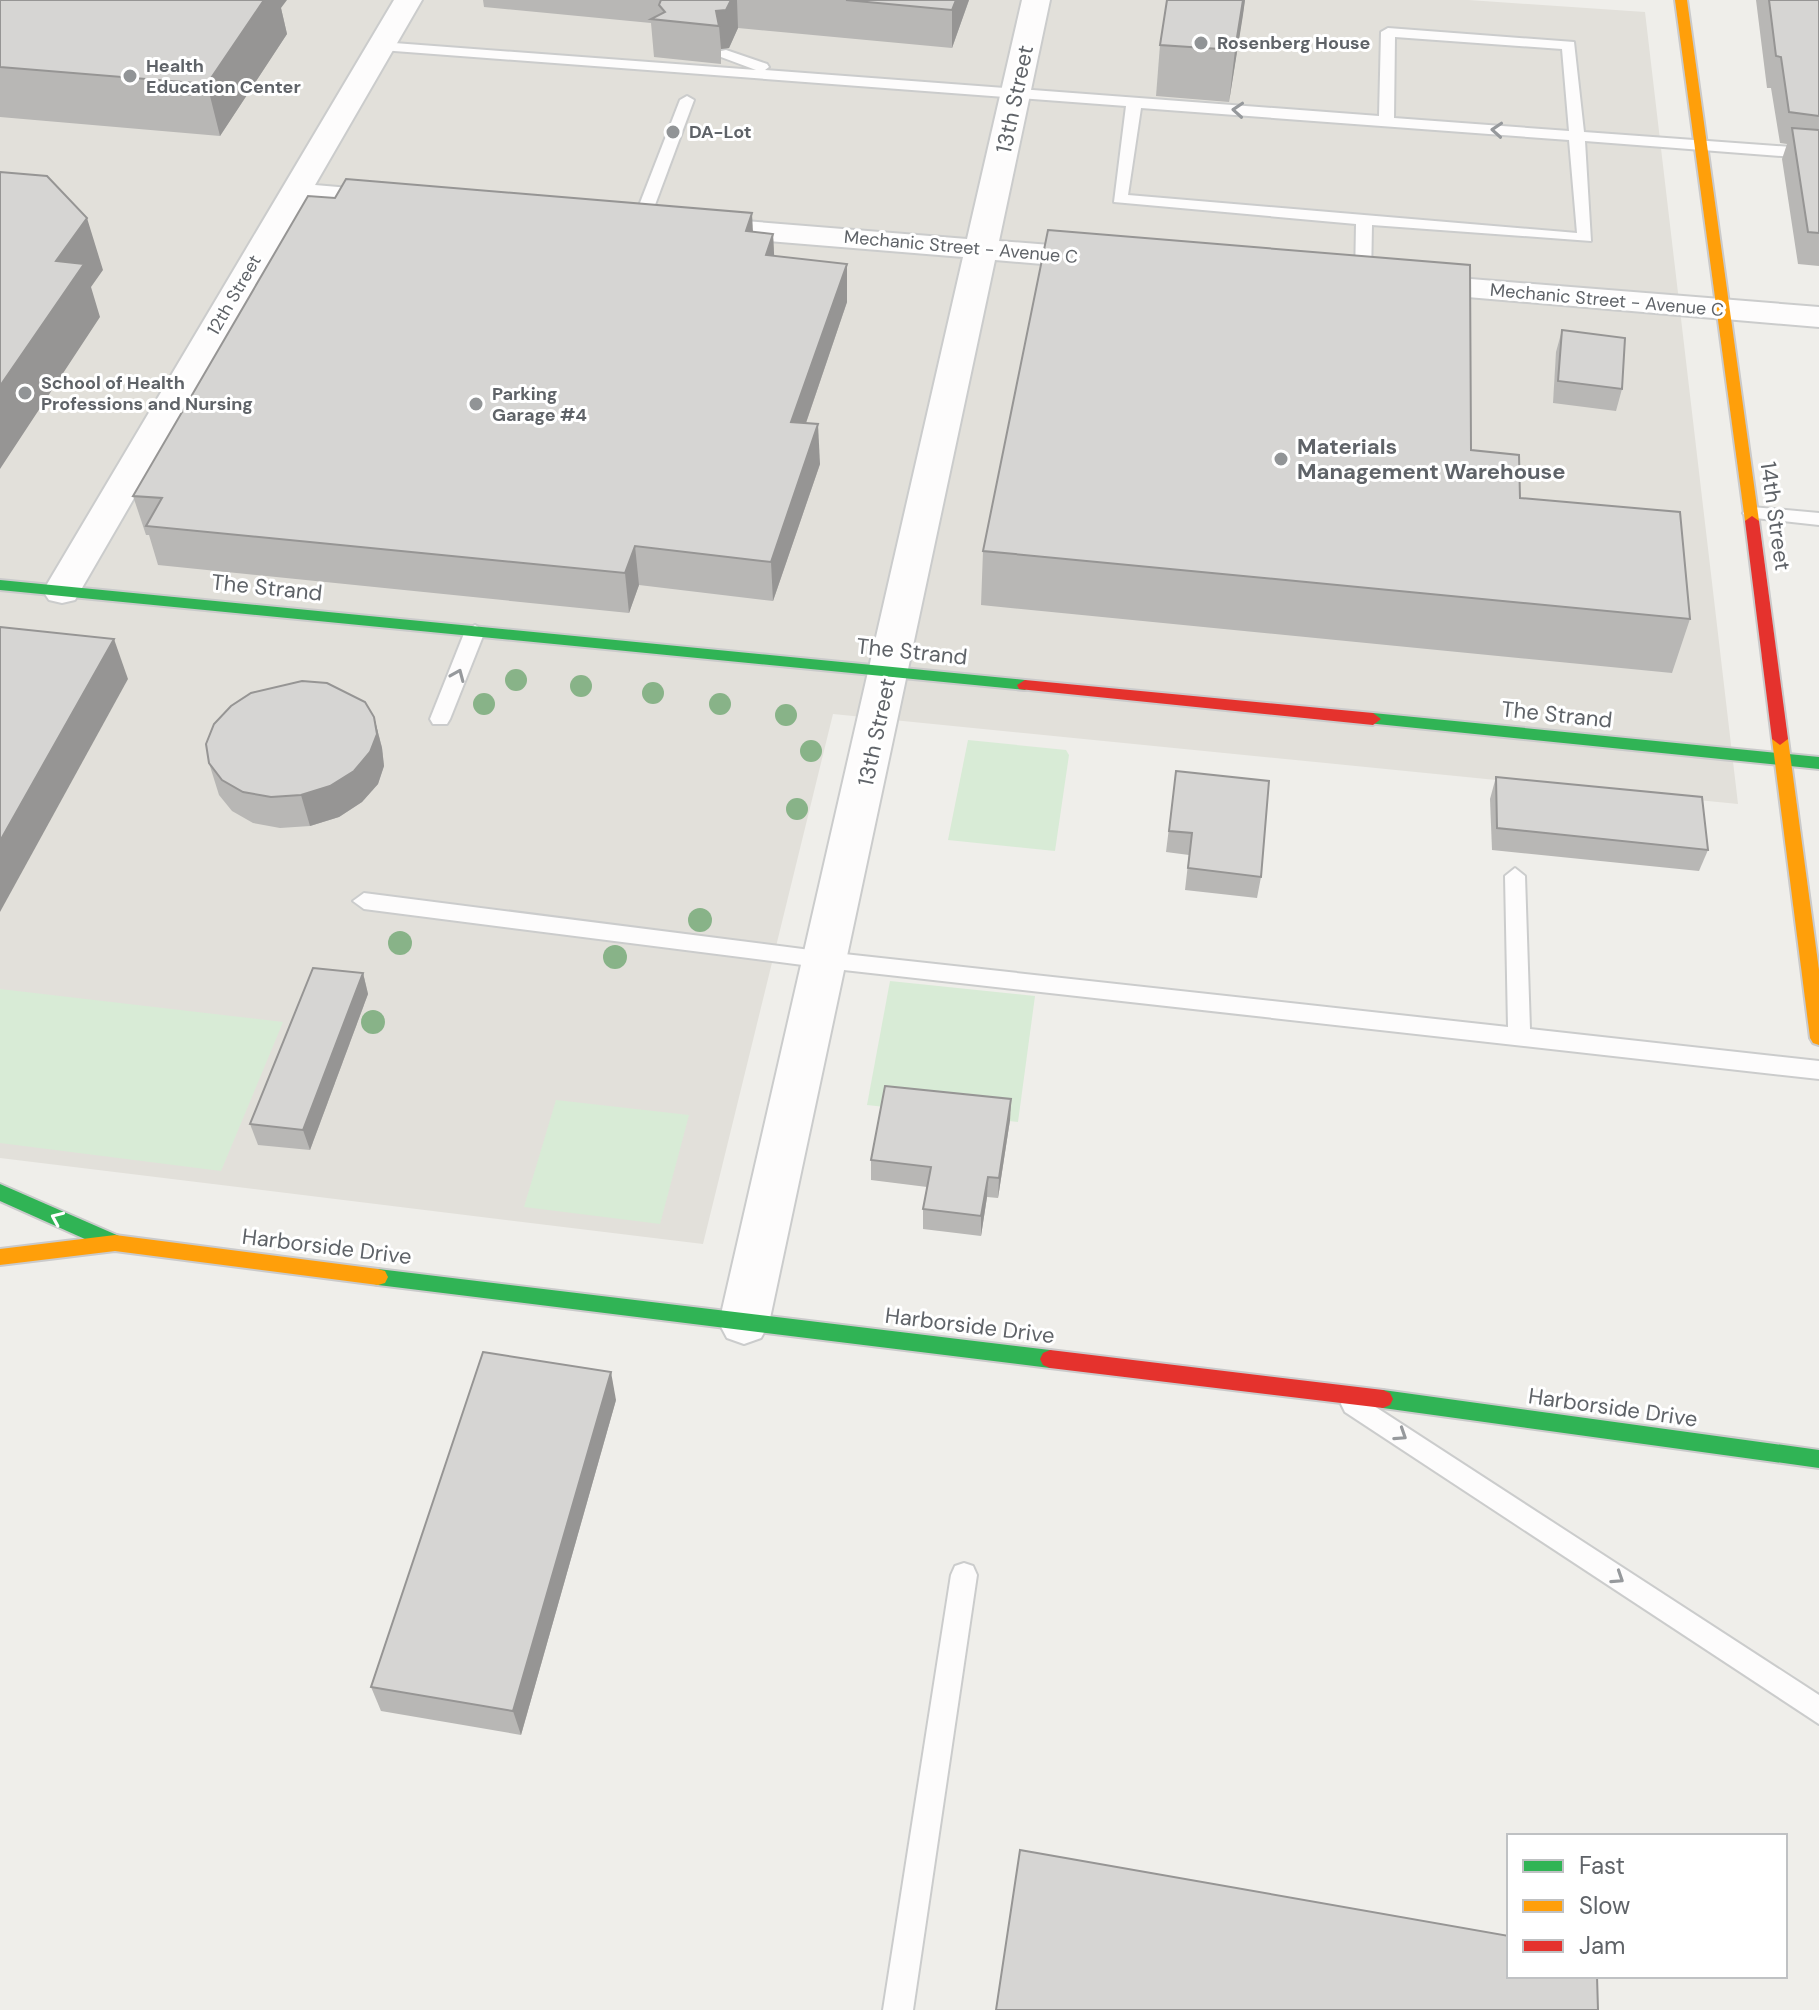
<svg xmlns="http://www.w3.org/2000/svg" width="1819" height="2010" viewBox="0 0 1819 2010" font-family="'DM Sans',sans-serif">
<rect width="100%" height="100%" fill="#efeeea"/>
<polygon fill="#e2e0da" points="0,0 1469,0 1645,12 1738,804 833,714 703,1244 0,1158"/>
<g fill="#d8ebd6">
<polygon points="968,740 1066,750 1069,755 1055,851 948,840"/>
<polygon points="890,981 1035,996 1018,1122 867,1105"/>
<polygon points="0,989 283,1022 221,1171 0,1143"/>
<polygon points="556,1100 689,1115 660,1224 524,1207"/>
</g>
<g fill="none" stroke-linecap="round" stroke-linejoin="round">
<g stroke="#cbcccc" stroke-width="4">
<g id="lane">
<path d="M 1388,28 L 1574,42 L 1584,132 L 1819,149 L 1819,159 L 1585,141 L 1591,241 L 1372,225 L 1371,280 L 1363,285 L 1355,280 L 1356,224 L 1114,202 L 1126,106 L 381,50 L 374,46 L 381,42 L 756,70 L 721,57 L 721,51 L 726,50 L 767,64 L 769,67 L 765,70 L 1379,116 L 1381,32 ZM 1395,37 L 1562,49 L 1569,131 L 1394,118 ZM 1141,108 L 1569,140 L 1577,233 L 1128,195 Z"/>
<polygon points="687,96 694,100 649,221 635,224 633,221 680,100"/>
<polygon points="1752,507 1819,513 1819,525 1746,517 1743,513"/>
<polygon points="475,625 485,631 450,719 447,724 433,724 430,719 465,631"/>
<polygon points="1515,868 1525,876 1530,1029 1819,1061 1819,1079 826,968 364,909 353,901 364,893 826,952 1508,1027 1505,876"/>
<polygon points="1354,1393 1819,1695 1819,1724 1345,1412 1341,1404 1345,1396"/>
<polygon points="964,1563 973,1566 977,1575 913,2010 883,2010 951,1575 955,1566"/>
</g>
</g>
<g stroke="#cbcccc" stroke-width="4">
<g id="street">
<polygon points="394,0 422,0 315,185 396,192 407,194 412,201 407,208 396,210 305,203 75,600 62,603 49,600 43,591"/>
<polygon points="1022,0 1050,0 999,241 1101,249 1112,252 1117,259 1112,266 1101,269 995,260 769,1323 761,1338 744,1344 727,1338 719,1323 963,257 695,235 684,233 679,226 684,219 695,217 967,239"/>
<polygon points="1409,274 1819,307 1819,327 1397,291 1393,284 1397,277"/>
</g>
</g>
<g stroke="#cacacb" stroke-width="4">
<g id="fast">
<polygon points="0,580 1025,680 1033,685 1025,690 0,590"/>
<polygon points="1373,713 1819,757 1819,769 1367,723 1365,719 1367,715"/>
<polygon points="0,1184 119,1236 122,1242 119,1248 112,1250 105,1248 0,1201"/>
<polygon points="378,1269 1050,1350 1057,1353 1060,1359 1057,1365 1050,1368 378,1285 371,1283 368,1277 371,1271"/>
<polygon points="1383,1390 1819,1450 1819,1468 1383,1408 1376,1405 1373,1399 1376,1393"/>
</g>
</g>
<g stroke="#cacacb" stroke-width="4">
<g id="slow">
<polygon points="1675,0 1687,0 1759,521 1752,526 1745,521"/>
<polygon points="1780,733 1788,739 1819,970 1819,1045 1813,1043 1810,1038 1772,739"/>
<polygon points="115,1235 378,1269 385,1271 388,1277 385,1283 378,1285 115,1251 0,1265 0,1249"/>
</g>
</g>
<g stroke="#cacacb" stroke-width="4">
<g id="jam">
<polygon points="1752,516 1759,521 1788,739 1780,745 1772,739 1745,521"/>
<polygon points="1025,680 1373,713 1381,719 1373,725 1019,689 1017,685"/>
<polygon points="1050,1350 1383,1390 1390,1393 1393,1399 1390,1405 1383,1408 1050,1368 1043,1365 1040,1359 1043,1353"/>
</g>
</g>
<use href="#lane" fill="#fdfcfc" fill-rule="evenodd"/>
<use href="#street" fill="#fdfcfc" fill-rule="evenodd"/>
<use href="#fast" fill="#30b455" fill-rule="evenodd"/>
<use href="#slow" fill="#ff9f0a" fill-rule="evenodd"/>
<use href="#jam" fill="#e5322d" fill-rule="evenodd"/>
</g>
<g fill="#88b388">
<circle cx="516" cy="680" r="11"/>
<circle cx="581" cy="686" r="11"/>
<circle cx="653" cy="693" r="11"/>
<circle cx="484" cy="704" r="11"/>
<circle cx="720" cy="704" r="11"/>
<circle cx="786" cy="715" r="11"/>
<circle cx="811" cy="751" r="11"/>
<circle cx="797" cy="809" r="11"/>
<circle cx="700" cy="920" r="12"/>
<circle cx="400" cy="943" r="12"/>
<circle cx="615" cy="957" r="12"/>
<circle cx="373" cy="1022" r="12"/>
</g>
<g fill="#b8b7b5">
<polygon points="0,0 281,8 287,34 220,136 0,117"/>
<polygon points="483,0 969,0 952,48 738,28 729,48 721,49 721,64 654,57 651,23 484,7"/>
<polygon points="1167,0 1245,0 1229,102 1156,96 1160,45"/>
<polygon points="1756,0 1819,0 1819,266 1798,264 1782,159 1787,144 1780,143 1771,88 1767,88"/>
<polygon points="753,232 773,234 774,256 847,302 806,423 820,464 773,601 639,585 629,613 158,565 149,535 146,535 133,496"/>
<polygon points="1562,330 1622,389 1616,411 1553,403 1556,352"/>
<polygon points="1471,450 1520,498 1690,619 1672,673 981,605 983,551"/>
<polygon points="374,717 382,748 384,766 378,784 362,802 339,817 310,826 280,828 253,823 232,811 219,795 209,763"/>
<polygon points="1176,771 1261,877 1257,898 1185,890 1189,855 1166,852"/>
<polygon points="1496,777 1708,850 1699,871 1492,850 1490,799"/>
<polygon points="363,973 368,994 310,1150 258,1145 250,1124"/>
<polygon points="1011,1099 1010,1120 998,1198 987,1197 981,1236 923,1229 923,1209 927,1187 871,1180 871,1160"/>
<polygon points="616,1400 521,1735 381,1711 371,1687"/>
</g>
<g fill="#969594">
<polygon points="258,0 287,0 281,8 287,34 220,136 207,84"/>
<polygon points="731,0 737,0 738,28 729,48 721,49 719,26 716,11"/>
<polygon points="956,0 969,0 952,48 952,10"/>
<polygon points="1243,0 1245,0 1243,15 1229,102 1235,50"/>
<polygon points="752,213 754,252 746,231"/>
<polygon points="87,218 103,270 91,287 100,317 0,469 0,386 56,261"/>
<polygon points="773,234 775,272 766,255"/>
<polygon points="847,264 847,302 793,461 791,422"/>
<polygon points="818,424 820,464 773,601 771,562"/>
<polygon points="635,546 639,585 629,613 625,573"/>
<polygon points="114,639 128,679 0,912 0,841"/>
<polygon points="374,717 382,748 384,766 378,784 362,802 339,817 310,826 301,795"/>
<polygon points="363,973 368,994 310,1150 303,1130"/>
<polygon points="1011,1099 1010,1120 998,1198 999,1178"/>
<polygon points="988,1177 987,1197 981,1236 981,1216"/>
<polygon points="611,1372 616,1400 521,1735 513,1711"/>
</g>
<g fill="#d6d5d3" stroke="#969594" stroke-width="2">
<polygon points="0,0 264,0 207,84 0,67"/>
<polygon points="661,0 731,0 726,10 716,11 719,26 651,19 665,12 659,5"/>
<polygon points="846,0 956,0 952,10"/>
<polygon points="1167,0 1243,0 1235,50 1160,45"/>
<polygon points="1769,0 1819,0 1819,116 1789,112 1781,57 1776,56"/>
<polygon points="1792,128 1819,130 1819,233 1808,232"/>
<polygon points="0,172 47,176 87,218 56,261 84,264 0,386"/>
<polygon points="346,179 752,213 746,231 773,234 766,255 847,264 791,422 818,424 771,562 635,546 625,573 146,526 162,498 133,496 308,196 335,198"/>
<polygon points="1048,230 1470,265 1471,450 1519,455 1520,498 1680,512 1690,619 983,551"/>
<polygon points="1562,330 1625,338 1622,389 1558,381"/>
<polygon points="0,627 114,639 0,841"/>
<polygon points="302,681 327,683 365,702 374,717 377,734 370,752 354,771 330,786 301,795 271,797 243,792 222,780 209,763 206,744 214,724 231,706 251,693"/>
<polygon points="1176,771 1269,781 1261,877 1188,868 1192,833 1169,831"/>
<polygon points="1496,777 1702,797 1708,850 1497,828"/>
<polygon points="313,968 363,973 303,1130 250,1124"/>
<polygon points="885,1086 1011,1099 999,1178 988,1177 981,1216 923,1209 931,1167 871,1160"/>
<polygon points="483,1352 611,1372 513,1711 371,1687"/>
<polygon points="1020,1850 1509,1936 1509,1976 1597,1976 1598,2010 996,2010"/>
</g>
<defs><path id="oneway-chevron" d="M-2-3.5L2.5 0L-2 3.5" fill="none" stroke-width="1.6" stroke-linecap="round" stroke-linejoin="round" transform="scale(2)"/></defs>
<g stroke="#96999c">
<use href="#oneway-chevron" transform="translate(1238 110) rotate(-176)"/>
<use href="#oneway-chevron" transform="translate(1497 130) rotate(-176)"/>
<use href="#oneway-chevron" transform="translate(458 675) rotate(-67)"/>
<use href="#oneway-chevron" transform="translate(1401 1435) rotate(33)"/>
<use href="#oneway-chevron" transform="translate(1618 1578) rotate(33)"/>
</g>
<use stroke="#fff" href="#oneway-chevron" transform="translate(57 1218) rotate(-156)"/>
<g fill="#919496" stroke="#fff" stroke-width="3">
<circle cx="1201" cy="43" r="8"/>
<circle cx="130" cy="76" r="8"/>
<circle cx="673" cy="132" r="8"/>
<circle cx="25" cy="393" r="8"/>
<circle cx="476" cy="404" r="8"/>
<circle cx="1281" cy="459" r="8"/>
</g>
<g text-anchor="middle" stroke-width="6" stroke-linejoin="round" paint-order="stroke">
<g font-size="18" font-weight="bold" fill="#5f6368" stroke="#fff" text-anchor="start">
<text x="1217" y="49">Rosenberg House</text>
<text x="146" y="72">Health<tspan x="146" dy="21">Education Center</tspan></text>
<text x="689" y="138">DA-Lot</text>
<text x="41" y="389">School of Health<tspan x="41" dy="21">Professions and Nursing</tspan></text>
<text x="492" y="400">Parking<tspan x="492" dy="21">Garage #4</tspan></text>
</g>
<g font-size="18" fill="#5f6368" stroke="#fff">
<text transform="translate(961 247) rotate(5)" y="6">Mechanic Street - Avenue C</text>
<text transform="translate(234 295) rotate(-60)" y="6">12th Street</text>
<text transform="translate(1607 300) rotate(5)" y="6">Mechanic Street - Avenue C</text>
</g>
<g font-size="22" fill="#5f6368" stroke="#fff">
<text transform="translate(1014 99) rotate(-78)" y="8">13th Street</text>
<text transform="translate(1776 516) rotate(82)" y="8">14th Street</text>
<text transform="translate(267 587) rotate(6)" y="8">The Strand</text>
<text transform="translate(912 651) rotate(6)" y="8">The Strand</text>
<text transform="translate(1557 714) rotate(6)" y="8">The Strand</text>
<text transform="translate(876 732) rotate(-78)" y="8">13th Street</text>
<text transform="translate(327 1246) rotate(7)" y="8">Harborside Drive</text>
<text transform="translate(970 1325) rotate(7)" y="8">Harborside Drive</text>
<text transform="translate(1613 1407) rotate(8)" y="8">Harborside Drive</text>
</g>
<g font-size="22" font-weight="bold" fill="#5f6368" stroke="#fff" text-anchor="start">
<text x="1297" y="454">Materials<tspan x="1297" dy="25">Management Warehouse</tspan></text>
</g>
</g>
<rect x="1507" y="1834" width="280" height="144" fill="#ffffff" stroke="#bfc1c3" stroke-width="2"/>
<rect x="1523" y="1860" width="40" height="12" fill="#30b455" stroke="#bfc1c3" stroke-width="2"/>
<text x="1579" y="1874" font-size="24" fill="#5f6368">Fast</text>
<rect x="1523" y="1900" width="40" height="12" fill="#ff9f0a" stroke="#bfc1c3" stroke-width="2"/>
<text x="1579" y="1914" font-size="24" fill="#5f6368">Slow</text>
<rect x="1523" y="1940" width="40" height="12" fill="#e5322d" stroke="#bfc1c3" stroke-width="2"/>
<text x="1579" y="1954" font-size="24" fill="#5f6368">Jam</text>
</svg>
